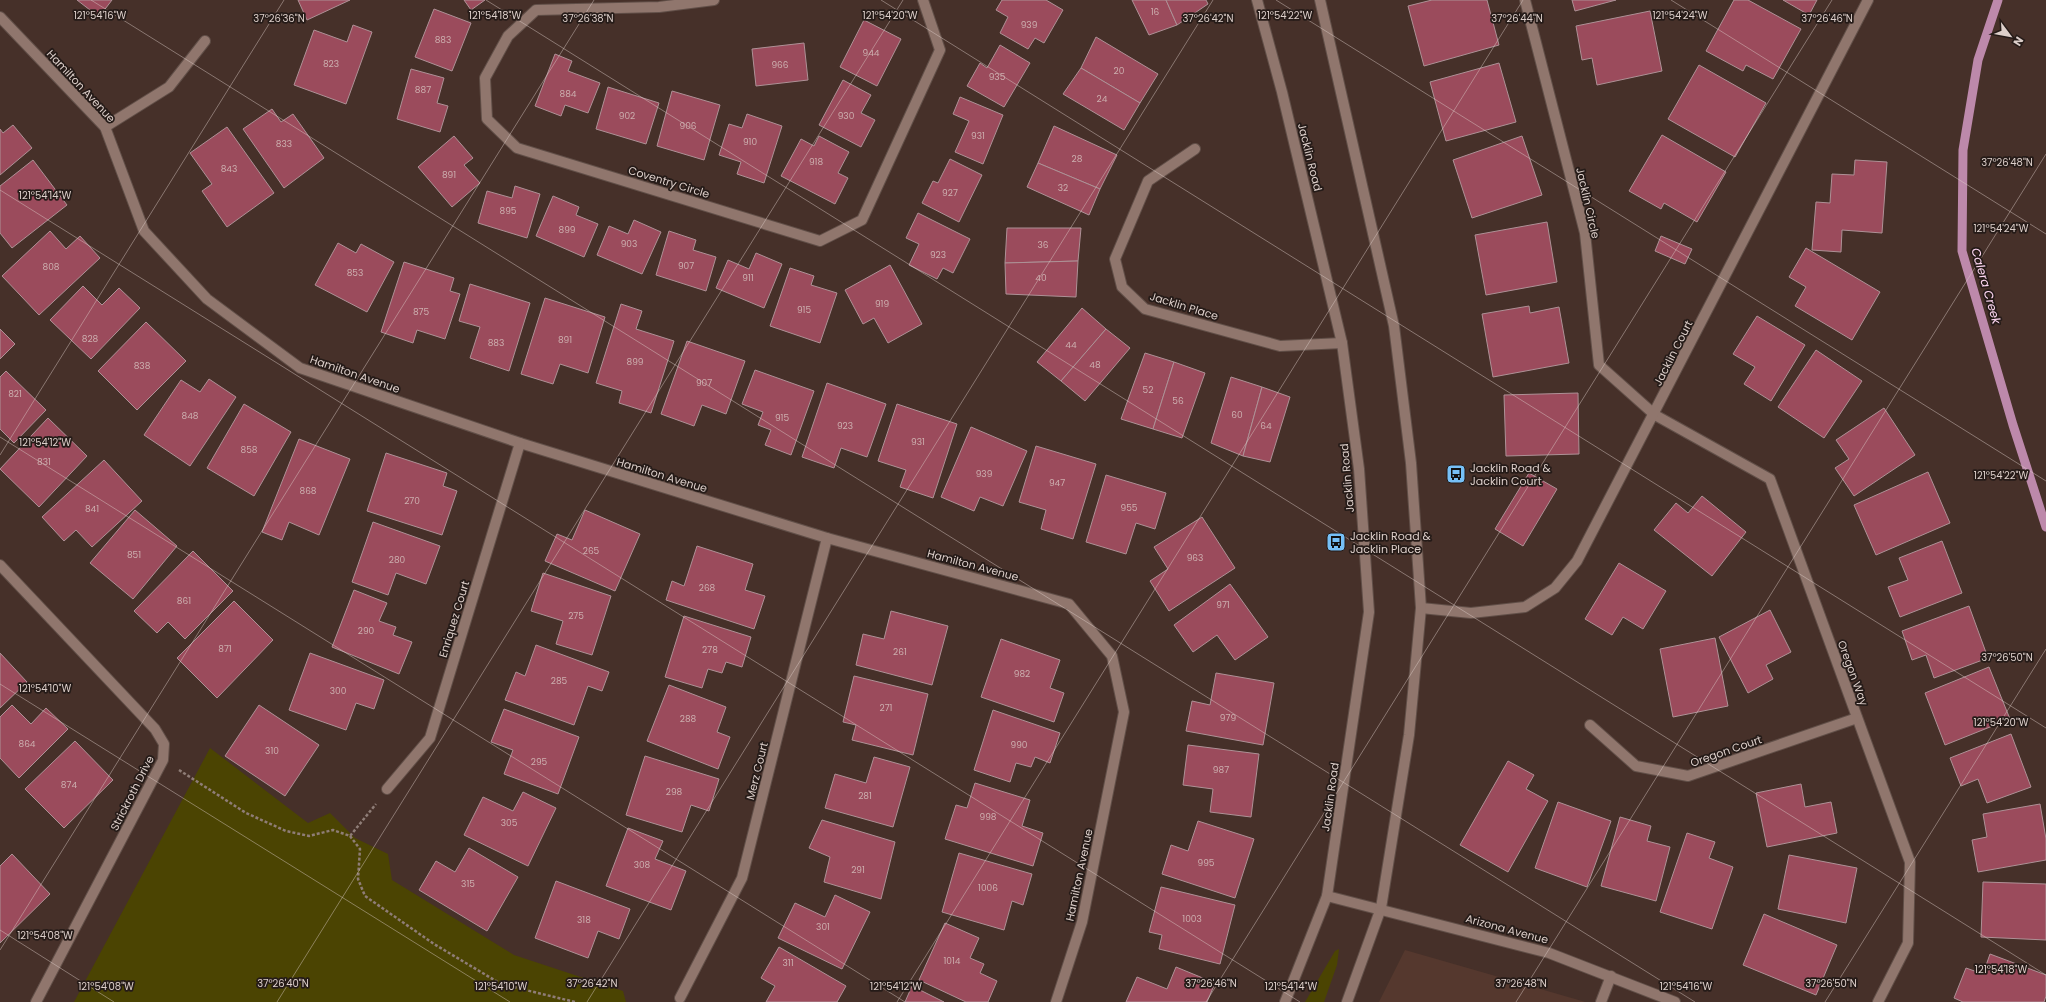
<svg xmlns="http://www.w3.org/2000/svg" width="2046" height="1002" viewBox="0 0 2046 1002" font-family="Poppins,sans-serif">
<rect width="100%" height="100%" fill="#463029"/>
<polygon fill="#55382e" points="1405,950 1582,1001 1585,1002 1379,1002"/>
<g fill="#4b4402">
<polygon points="210,748 308,823 330,813 355,838 388,854 392,880 514,955 623,991 626,1002 74,1002"/>
<polygon points="1339,949 1337,965 1324,1002 1305,1002 1335,951"/>
</g>
<g fill="none" stroke-linecap="round" stroke-linejoin="round">
<polyline stroke="#bd89ab" stroke-width="9" points="1998,0 1978,60 1963,150 1962,251 2013,425 2046,527"/>
</g>
<g fill="#9b4b5c" stroke="#ae9196">
<polygon points="77,0 112,0 99,17"/>
<polygon points="298,0 350,0 307,20"/>
<polygon points="464,0 485,0 471,10"/>
<polygon points="1002,0 1046,0 1063,10 1044,43 1035,38 1028,49 1000,33 1008,17 996,10"/>
<polygon points="1132,0 1166,0 1177,25 1149,35"/>
<polygon points="1166,0 1206,0 1208,4 1177,25"/>
<polygon points="1432,0 1487,0 1499,45 1424,66 1408,6"/>
<polygon points="1572,0 1616,0 1575,11"/>
<polygon points="1734,0 1748,0 1801,29 1773,79 1746,65 1743,71 1706,51"/>
<polygon points="1783,0 1817,0 1809,15"/>
<polygon points="434,9 471,23 452,71 415,57"/>
<polygon points="1650,11 1662,71 1597,85 1592,58 1582,60 1576,26"/>
<polygon points="864,20 901,39 877,86 840,67"/>
<polygon points="353,25 372,32 346,104 294,85 314,30 347,42"/>
<polygon points="1096,37 1158,74 1140,103 1081,68"/>
<polygon points="804,43 808,80 756,86 752,49"/>
<polygon points="1000,45 1030,63 1004,107 967,86 980,63 987,68"/>
<polygon points="555,54 572,61 568,71 600,83 588,113 565,105 561,116 535,106"/>
<polygon points="1499,63 1516,122 1446,141 1430,82"/>
<polygon points="1699,65 1766,103 1735,157 1668,119"/>
<polygon points="1081,68 1140,103 1124,130 1063,94"/>
<polygon points="411,69 444,78 437,103 448,106 440,132 397,119"/>
<polygon points="843,80 871,95 861,113 875,120 861,147 819,125"/>
<polygon points="608,87 659,103 646,144 596,129"/>
<polygon points="672,91 720,105 704,160 657,146"/>
<polygon points="960,97 1003,115 983,164 955,152 969,121 953,114"/>
<polygon points="272,109 281,122 293,114 324,158 284,188 243,129"/>
<polygon points="747,114 782,126 764,183 737,174 741,162 719,155 729,124 742,128"/>
<polygon points="13,125 32,148 0,175 0,129 3,133"/>
<polygon points="1054,126 1117,155 1100,189 1038,163"/>
<polygon points="227,127 274,193 227,227 202,191 212,184 190,153"/>
<polygon points="1662,135 1726,172 1697,222 1664,203 1661,209 1629,191"/>
<polygon points="454,136 473,158 464,165 480,183 452,207 418,167"/>
<polygon points="819,136 849,152 838,173 848,178 835,204 781,176 801,139 814,146"/>
<polygon points="1522,136 1542,195 1472,218 1453,160"/>
<polygon points="950,159 982,175 959,222 922,203 933,181 938,183"/>
<polygon points="33,160 67,205 12,248 0,233 0,186"/>
<polygon points="1855,160 1887,162 1882,233 1842,230 1841,252 1812,250 1816,202 1830,203 1832,174 1854,175"/>
<polygon points="1038,163 1100,189 1089,215 1027,187"/>
<polygon points="515,186 540,194 527,238 478,223 487,191 512,198"/>
<polygon points="553,196 579,207 576,215 598,224 584,257 536,236"/>
<polygon points="918,213 970,239 953,273 943,268 937,279 909,265 919,244 906,238"/>
<polygon points="634,220 661,232 642,274 597,255 609,226 628,234"/>
<polygon points="1547,222 1557,282 1486,295 1475,235"/>
<polygon points="1007,228 1081,228 1078,261 1005,263"/>
<polygon points="50,231 66,249 80,236 100,258 39,315 2,276"/>
<polygon points="669,231 696,240 693,250 716,257 706,291 656,275"/>
<polygon points="1661,236 1692,249 1685,264 1655,251"/>
<polygon points="338,243 356,253 361,244 394,262 367,312 315,285"/>
<polygon points="1806,248 1880,292 1852,340 1795,306 1806,287 1789,277"/>
<polygon points="756,253 782,264 764,308 716,288 728,260 749,269"/>
<polygon points="1078,261 1076,297 1006,294 1005,263"/>
<polygon points="404,262 454,278 450,291 460,294 445,339 417,330 413,343 381,332"/>
<polygon points="890,265 922,324 888,343 874,318 863,324 845,290"/>
<polygon points="790,268 814,276 811,285 837,293 820,343 770,326"/>
<polygon points="470,284 530,303 509,371 470,358 480,327 459,321"/>
<polygon points="83,286 102,305 119,288 140,308 91,359 50,320"/>
<polygon points="545,298 605,317 588,373 560,364 553,384 521,374"/>
<polygon points="621,304 642,311 636,329 674,341 651,413 619,403 622,391 596,383"/>
<polygon points="1529,306 1530,313 1559,307 1569,363 1493,377 1482,314"/>
<polygon points="1082,308 1106,329 1061,381 1037,362"/>
<polygon points="1757,316 1805,345 1771,401 1744,384 1755,367 1733,354"/>
<polygon points="146,322 186,361 137,410 98,371"/>
<polygon points="0,329 15,344 0,359"/>
<polygon points="1106,329 1130,348 1085,401 1061,381"/>
<polygon points="687,341 745,361 726,414 702,405 694,426 661,414"/>
<polygon points="1816,350 1862,381 1824,438 1778,407"/>
<polygon points="1145,353 1174,362 1153,429 1121,419"/>
<polygon points="1174,362 1205,373 1182,438 1153,429"/>
<polygon points="755,370 814,391 791,455 765,445 771,430 758,425 763,412 742,404"/>
<polygon points="6,371 46,410 14,443 0,429 0,377"/>
<polygon points="1231,377 1262,387 1243,456 1211,443"/>
<polygon points="209,379 236,397 190,466 144,435 181,380 200,392"/>
<polygon points="827,383 886,404 867,457 841,448 834,468 802,457"/>
<polygon points="1262,387 1290,397 1270,462 1243,456"/>
<polygon points="1578,393 1579,454 1506,456 1504,395"/>
<polygon points="244,404 291,432 254,496 207,468"/>
<polygon points="897,404 957,424 933,498 900,487 906,470 878,461"/>
<polygon points="1884,408 1915,455 1854,496 1835,468 1849,459 1836,440"/>
<polygon points="48,418 87,456 39,507 0,469"/>
<polygon points="971,427 1027,451 1003,506 980,497 974,511 941,497"/>
<polygon points="299,439 350,459 319,535 289,522 282,540 262,532"/>
<polygon points="1036,446 1096,464 1073,539 1041,529 1046,510 1019,502"/>
<polygon points="386,453 447,473 443,486 457,491 442,535 367,511"/>
<polygon points="104,460 142,501 92,547 76,530 64,541 42,517"/>
<polygon points="1928,472 1950,523 1876,555 1854,505"/>
<polygon points="1529,473 1557,489 1523,546 1495,529"/>
<polygon points="1106,475 1166,493 1155,529 1136,523 1126,554 1086,542"/>
<polygon points="1702,496 1746,532 1712,576 1654,530 1676,503 1688,513"/>
<polygon points="135,510 177,546 133,599 90,563"/>
<polygon points="585,510 640,534 615,591 545,561 557,534 572,540"/>
<polygon points="1202,517 1235,568 1169,611 1150,581 1168,569 1154,547"/>
<polygon points="373,522 440,546 426,584 396,573 388,595 352,582"/>
<polygon points="1942,541 1962,593 1900,617 1888,587 1908,580 1899,558"/>
<polygon points="697,546 753,564 745,590 765,596 754,629 666,600 672,581 684,586"/>
<polygon points="193,551 233,591 185,639 168,622 157,633 134,611"/>
<polygon points="1619,563 1666,591 1643,629 1623,617 1612,635 1585,619"/>
<polygon points="543,573 611,596 592,655 556,644 563,621 531,611"/>
<polygon points="1230,584 1268,637 1235,660 1217,635 1193,652 1174,625"/>
<polygon points="354,590 387,603 379,621 396,627 393,635 412,642 399,674 332,647"/>
<polygon points="234,601 273,640 217,698 177,658"/>
<polygon points="1969,606 1988,658 1934,678 1926,655 1912,660 1902,631"/>
<polygon points="1770,610 1791,652 1766,665 1773,679 1748,693 1719,637"/>
<polygon points="891,611 948,626 932,685 856,665 863,634 884,639"/>
<polygon points="684,616 751,637 742,667 726,662 722,673 708,669 702,688 665,677"/>
<polygon points="1715,638 1728,706 1673,717 1660,649"/>
<polygon points="1001,639 1060,660 1050,688 1064,693 1054,722 981,697"/>
<polygon points="536,645 609,672 602,691 588,686 574,725 505,700 516,672 525,676"/>
<polygon points="0,653 27,682 0,708"/>
<polygon points="310,653 384,680 374,709 356,703 346,730 289,710"/>
<polygon points="1989,667 2010,719 1945,745 1925,693"/>
<polygon points="1216,673 1274,683 1263,745 1186,731 1192,701 1210,705"/>
<polygon points="854,676 928,694 913,755 852,740 856,725 843,722"/>
<polygon points="669,685 726,707 717,732 730,737 718,769 647,741"/>
<polygon points="12,705 31,724 46,708 68,729 19,778 0,758 0,717"/>
<polygon points="259,705 319,745 285,796 225,756"/>
<polygon points="504,709 579,737 558,794 504,774 513,750 491,742"/>
<polygon points="993,710 1060,733 1050,763 1035,757 1031,767 1016,763 1010,782 974,770"/>
<polygon points="2011,734 2031,787 1987,803 1978,779 1961,786 1950,758"/>
<polygon points="75,741 113,780 64,828 25,789"/>
<polygon points="1188,745 1259,754 1251,817 1210,812 1213,789 1183,785"/>
<polygon points="645,756 719,779 709,811 691,805 682,832 626,815"/>
<polygon points="874,757 910,767 893,827 825,808 835,774 866,783"/>
<polygon points="1508,761 1534,775 1526,789 1548,801 1508,872 1460,845"/>
<polygon points="975,783 1030,800 1022,826 1043,833 1033,866 945,839 956,805 967,808"/>
<polygon points="1801,784 1805,807 1831,802 1837,833 1767,847 1756,793"/>
<polygon points="523,792 556,808 528,866 464,835 483,797 513,811"/>
<polygon points="1558,802 1611,821 1587,887 1535,868"/>
<polygon points="2040,804 2046,839 2046,860 1978,872 1972,840 1987,837 1983,814"/>
<polygon points="1620,817 1651,826 1647,841 1670,847 1656,901 1601,886"/>
<polygon points="822,820 895,842 881,899 824,882 830,857 809,848"/>
<polygon points="1198,821 1254,839 1235,898 1162,874 1171,845 1188,851"/>
<polygon points="628,828 663,841 655,859 686,871 671,910 606,886"/>
<polygon points="1687,833 1715,842 1709,858 1733,867 1712,929 1660,912"/>
<polygon points="469,848 518,877 487,931 419,890 436,861 455,872"/>
<polygon points="959,853 1032,874 1023,905 1012,901 1004,930 942,912"/>
<polygon points="12,854 50,894 0,943 0,866"/>
<polygon points="1789,855 1857,868 1846,923 1778,909"/>
<polygon points="556,881 630,909 619,939 598,931 588,958 535,938"/>
<polygon points="1983,882 2046,884 2046,940 1981,937"/>
<polygon points="1161,887 1235,905 1220,964 1159,949 1162,935 1149,932"/>
<polygon points="835,895 870,912 842,969 778,938 795,903 825,917"/>
<polygon points="1764,914 1837,945 1816,995 1743,965"/>
<polygon points="945,923 979,938 970,958 984,964 980,973 997,981 988,1002 966,1002 919,980"/>
<polygon points="779,947 846,986 837,1002 766,1002 775,986 761,978"/>
<polygon points="1990,954 2046,975 2046,996 2044,1002 1963,1002 1954,998 1966,968 1983,974"/>
<polygon points="1176,967 1215,983 1207,1002 1126,1002 1137,977 1167,989"/>
<polygon points="912,986 944,1002 905,1002"/>
</g>
<g fill="none" stroke-linecap="round" stroke-linejoin="round">
<g stroke="#614f48" stroke-width="12">
<polyline id="service" points="1601,1002 1611,976"/>
</g>
<g stroke="#614f48" stroke-width="12">
<g id="minor">
<polyline points="714,0 659,7 536,10 508,36 485,78 487,119 517,148 820,241 862,220 940,50 923,0"/>
<polyline points="1525,0 1585,233 1599,365 1655,415 1770,479 1910,862 1908,943 1878,1002"/>
<polyline points="0,17 105,127 144,231 207,299 300,368 520,443 827,538 1069,604 1112,656 1124,712 1082,922 1056,1002"/>
<polyline points="105,127 169,87 205,41"/>
<polyline points="1195,149 1148,181 1115,259 1122,287 1145,309 1280,346 1342,343"/>
<polyline points="0,565 155,729 164,744 163,760 36,1002"/>
<polyline points="1421,608 1471,613 1525,607 1555,588 1577,561 1868,0"/>
<polyline points="1590,725 1636,766 1688,776 1857,718"/>
<polyline points="387,789 430,738 520,443"/>
<polyline points="1327,896 1549,953 1675,1002"/>
<polyline points="680,998 742,878 827,538"/>
</g>
</g>
<g stroke="#614f48" stroke-width="12">
<g id="secondary">
<polyline points="1257,0 1282,92 1342,343 1359,469 1369,612 1327,896 1285,1002"/>
<polyline points="1320,0 1394,326 1411,463 1421,608 1409,735 1381,908 1347,1002"/>
</g>
</g>
<g stroke="#8f7d77" stroke-width="2.5" stroke-dasharray="3 2" stroke-linecap="butt">
<polyline points="179,770 246,813 286,831 309,836 333,830 350,836 376,804"/>
<polyline points="350,836 360,849 358,879 365,896 434,944 501,984 575,1002"/>
</g>
<use href="#service" stroke="#90766d" stroke-width="10"/>
<use href="#minor" stroke="#90766d" stroke-width="10"/>
<use href="#secondary" stroke="#90766d" stroke-width="10"/>
</g>
<path fill="none" stroke="#ddcfca" stroke-width="1" stroke-opacity="0.45" d="M 91,0 L 1695,1002M 486,0 L 2046,975M 881,0 L 2046,728M 1276,0 L 2046,481M 1671,0 L 2046,234M 0,190 L 1300,1002M 0,437 L 905,1002M 0,455 L 284,0M 0,684 L 510,1002M 0,930 L 114,1002M 0,950 L 594,0M 277,1002 L 903,0M 587,1002 L 1213,0M 897,1002 L 1523,0M 1206,1002 L 1832,0M 1516,1002 L 2046,154M 1825,1002 L 2046,649"/>
<defs>
<g id="bus-square" transform="scale(1)"><rect x="-9" y="-9" width="18" height="18" rx="4" fill="#76c0f7" stroke="#251b18"/><path d="M-5-6H5V4H4V6H2V4H-2V6H-4V4H-5ZM-3.5-4V0h7V-4ZM-3.5 1.2v1.5H-2V1.2ZM2 1.2v1.5H3.5V1.2Z" fill="#111"/></g>
</defs>
<g fill-rule="evenodd">
<use href="#bus-square" x="1456" y="474"/>
<use href="#bus-square" x="1336" y="542"/>
</g>
<g text-anchor="middle" stroke-width="3.5" stroke-linejoin="round" paint-order="stroke">
<g font-size="9" fill="#ccaeae">
<text x="1155" y="15">16</text>
<text x="1029" y="28">939</text>
<text x="443" y="43">883</text>
<text x="871" y="56">944</text>
<text x="331" y="67">823</text>
<text x="780" y="68">966</text>
<text x="1119" y="74">20</text>
<text x="997" y="80">935</text>
<text x="423" y="93">887</text>
<text x="568" y="97">884</text>
<text x="1102" y="102">24</text>
<text x="627" y="119">902</text>
<text x="846" y="119">930</text>
<text x="688" y="129">906</text>
<text x="978" y="139">931</text>
<text x="750" y="145">910</text>
<text x="284" y="147">833</text>
<text x="1077" y="162">28</text>
<text x="816" y="165">918</text>
<text x="229" y="172">843</text>
<text x="449" y="178">891</text>
<text x="1063" y="191">32</text>
<text x="950" y="196">927</text>
<text x="508" y="214">895</text>
<text x="567" y="233">899</text>
<text x="629" y="247">903</text>
<text x="1043" y="248">36</text>
<text x="938" y="258">923</text>
<text x="686" y="269">907</text>
<text x="51" y="270">808</text>
<text x="355" y="276">853</text>
<text x="748" y="281">911</text>
<text x="1041" y="281">40</text>
<text x="882" y="307">919</text>
<text x="804" y="313">915</text>
<text x="421" y="315">875</text>
<text x="90" y="342">828</text>
<text x="565" y="343">891</text>
<text x="496" y="346">883</text>
<text x="1071" y="348">44</text>
<text x="635" y="365">899</text>
<text x="1095" y="368">48</text>
<text x="142" y="369">838</text>
<text x="704" y="386">907</text>
<text x="1148" y="393">52</text>
<text x="15" y="397">821</text>
<text x="1178" y="404">56</text>
<text x="1237" y="418">60</text>
<text x="190" y="419">848</text>
<text x="782" y="421">915</text>
<text x="845" y="429">923</text>
<text x="1266" y="429">64</text>
<text x="918" y="445">931</text>
<text x="249" y="453">858</text>
<text x="44" y="465">831</text>
<text x="984" y="477">939</text>
<text x="1057" y="486">947</text>
<text x="308" y="494">868</text>
<text x="412" y="504">270</text>
<text x="1129" y="511">955</text>
<text x="92" y="512">841</text>
<text x="591" y="554">265</text>
<text x="134" y="558">851</text>
<text x="1195" y="561">963</text>
<text x="397" y="563">280</text>
<text x="707" y="591">268</text>
<text x="184" y="604">861</text>
<text x="1223" y="608">971</text>
<text x="576" y="619">275</text>
<text x="366" y="634">290</text>
<text x="225" y="652">871</text>
<text x="710" y="653">278</text>
<text x="900" y="655">261</text>
<text x="1022" y="677">982</text>
<text x="559" y="684">285</text>
<text x="338" y="694">300</text>
<text x="886" y="711">271</text>
<text x="1228" y="721">979</text>
<text x="688" y="722">288</text>
<text x="27" y="747">864</text>
<text x="1019" y="748">990</text>
<text x="272" y="754">310</text>
<text x="539" y="765">295</text>
<text x="1221" y="773">987</text>
<text x="69" y="788">874</text>
<text x="674" y="795">298</text>
<text x="865" y="799">281</text>
<text x="988" y="820">998</text>
<text x="509" y="826">305</text>
<text x="1206" y="866">995</text>
<text x="642" y="868">308</text>
<text x="858" y="873">291</text>
<text x="468" y="887">315</text>
<text x="988" y="891">1006</text>
<text x="1192" y="922">1003</text>
<text x="584" y="923">318</text>
<text x="823" y="930">301</text>
<text x="952" y="964">1014</text>
<text x="788" y="966">311</text>
</g>
<g font-size="11" fill="#ddcfca" stroke="#251b18">
<text transform="translate(81 86) rotate(47)" y="4">Hamilton Avenue</text>
<text transform="translate(1310 157) rotate(76)" y="4">Jacklin Road</text>
<text transform="translate(669 182) rotate(17)" y="4">Coventry Circle</text>
<text transform="translate(1588 203) rotate(77)" y="4">Jacklin Circle</text>
<text transform="translate(1184 306) rotate(17)" y="4">Jacklin Place</text>
<text transform="translate(1673 353) rotate(-63)" y="4">Jacklin Court</text>
<text transform="translate(355 374) rotate(19)" y="4">Hamilton Avenue</text>
<text transform="translate(662 475) rotate(17)" y="4">Hamilton Avenue</text>
<text transform="translate(1347 478) rotate(-95)" y="4">Jacklin Road</text>
<text transform="translate(973 565) rotate(15)" y="4">Hamilton Avenue</text>
<text transform="translate(454 619) rotate(-73)" y="4">Enriquez Court</text>
<text transform="translate(1853 673) rotate(70)" y="4">Oregon Way</text>
<text transform="translate(1726 751) rotate(-19)" y="4">Oregon Court</text>
<text transform="translate(757 771) rotate(-76)" y="4">Merz Court</text>
<text transform="translate(132 793) rotate(-63)" y="4">Strickroth Drive</text>
<text transform="translate(1330 797) rotate(-82)" y="4">Jacklin Road</text>
<text transform="translate(1079 875) rotate(-78)" y="4">Hamilton Avenue</text>
<text transform="translate(1507 929) rotate(15)" y="4">Arizona Avenue</text>
</g>
<g font-size="11" fill="#ddcfca" stroke="#251b18" text-anchor="start">
<text x="1470" y="472">Jacklin Road &amp;<tspan x="1470" dy="13">Jacklin Court</tspan></text>
<text x="1350" y="540">Jacklin Road &amp;<tspan x="1350" dy="13">Jacklin Place</tspan></text>
</g>
<g font-size="12" font-style="italic" fill="#fdd6f1" stroke="#251b18">
<text transform="translate(1986 286) rotate(74)" y="4">Calera Creek</text>
</g>
</g>
<g font-size="10" text-anchor="middle" fill="#ddcfca" stroke="#251b18" stroke-width="3.5" stroke-linejoin="round" paint-order="stroke">
<text x="100" y="19">121°54'16"W</text>
<text x="495" y="19">121°54'18"W</text>
<text x="890" y="19">121°54'20"W</text>
<text x="1285" y="19">121°54'22"W</text>
<text x="1680" y="19">121°54'24"W</text>
<text x="279" y="22">37°26'36"N</text>
<text x="588" y="22">37°26'38"N</text>
<text x="1208" y="22">37°26'42"N</text>
<text x="1517" y="22">37°26'44"N</text>
<text x="1827" y="22">37°26'46"N</text>
<text x="2007" y="166">37°26'48"N</text>
<text x="45" y="199">121°54'14"W</text>
<text x="2001" y="232">121°54'24"W</text>
<text x="45" y="446">121°54'12"W</text>
<text x="2001" y="479">121°54'22"W</text>
<text x="2007" y="661">37°26'50"N</text>
<text x="45" y="692">121°54'10"W</text>
<text x="2001" y="726">121°54'20"W</text>
<text x="45" y="939">121°54'08"W</text>
<text x="2001" y="973">121°54'18"W</text>
<text x="283" y="987">37°26'40"N</text>
<text x="592" y="987">37°26'42"N</text>
<text x="1211" y="987">37°26'46"N</text>
<text x="1521" y="987">37°26'48"N</text>
<text x="1831" y="987">37°26'50"N</text>
<text x="106" y="990">121°54'08"W</text>
<text x="501" y="990">121°54'10"W</text>
<text x="896" y="990">121°54'12"W</text>
<text x="1291" y="990">121°54'14"W</text>
<text x="1686" y="990">121°54'16"W</text>
</g>
<g transform="translate(2010 36) rotate(122)" stroke="#251b18" stroke-width="3" paint-order="stroke">
<path d="M0-3L7 15L0 10L-7 15Z" fill="#ddcfca"/>
<text y="-6" font-size="11" font-weight="bold" text-anchor="middle" fill="#ddcfca">N</text>
</g>
</svg>
